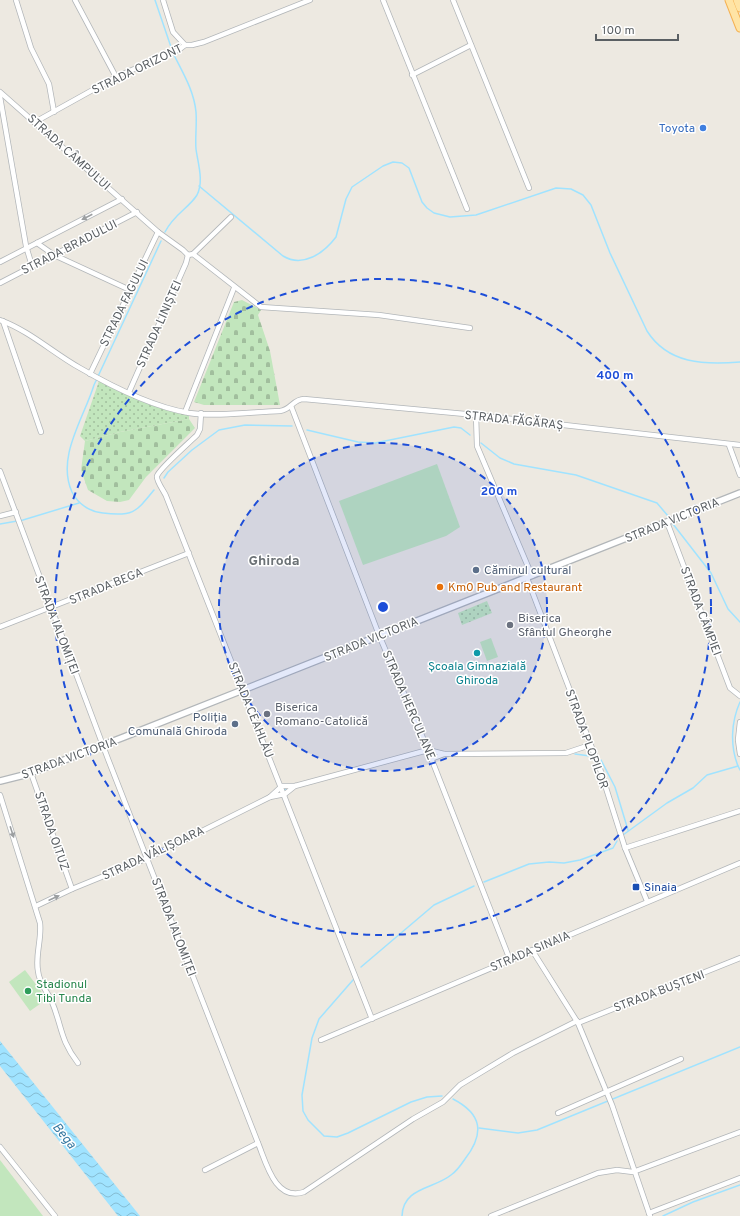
<svg xmlns="http://www.w3.org/2000/svg" width="740" height="1216" viewBox="0 0 740 1216" font-family="Overpass,sans-serif">
<defs>
<pattern id="cemetery-stones" width="16" height="16" patternUnits="userSpaceOnUse"><rect width="16" height="16" fill="#c2e6bd"/><path d="M2 7V4a2 2 0 0 1 4 0v3zM10 15v-3a2 2 0 0 1 4 0v3z" fill="#a1be9d"/></pattern>
<pattern id="park-dots" width="8" height="8" patternUnits="userSpaceOnUse"><rect width="8" height="8" fill="#c2e6bd"/><path d="M2 2h.1M6 6h.1" fill="none" stroke="#a1be9d" stroke-width="1.8" stroke-linecap="round"/></pattern>
<pattern id="water-waves" width="16" height="10" patternUnits="userSpaceOnUse"><rect width="16" height="10" fill="#a0e3ff"/><path d="M0 5q4-4 8 0t8 0" fill="none" stroke="#85bbd2"/></pattern>
</defs>
<rect width="100%" height="100%" fill="#ede9e1"/>
<g fill="#c2e6bd">
<polygon points="437,464 460,527 446,536 363,565 339,501"/>
<polygon points="491,638 498,657 487,661 480,642"/>
<polygon points="25,970 47,999 30,1011 9,982"/>
<polygon points="0,1160 43,1216 0,1216"/>
</g>
<g fill="url(#cemetery-stones)">
<polygon points="242,300 261,310 258,315 270,351 280,405 204,405 194,402 234,302"/>
<polygon points="189,419 195,428 146,477 129,500 120,502 107,501 88,490 81,470 85,441 120,432"/>
</g>
<g fill="url(#park-dots)">
<polygon points="99,381 189,414 189,419 120,432 85,441 80,436"/>
<polygon points="487,601 492,613 462,625 458,613"/>
</g>
<polygon fill="url(#water-waves)" points="0,1041 140,1216 118,1216 0,1066"/>
<g fill="none" stroke-linecap="round" stroke-linejoin="round">
<g stroke="#a0e3ff" stroke-width="1.5">
<polyline points="155,0 171,47"/>
<path d="M 199,186 L 283,256 C 303,268 324,253 336,237 L 346,199 L 352,187 L 383,166 L 393,162 L 402,163 L 409,168 L 422,202 L 427,208 L 434,213 L 450,217 L 476,215 L 556,188 L 571,189 L 583,195 L 591,205 L 610,253 L 647,331 C 668,364 704,365 740,362"/>
<path d="M 165,232 C 174,214 189,208 197,195 C 204,181 198,164 196,149 C 195,137 197,125 196,112 C 194,91 183,73 174,55"/>
<polyline points="307,430 358,442 375,443 454,427 461,428 470,435"/>
<polyline points="481,443 500,458 514,464 576,475 657,503 668,516"/>
<polyline points="164,478 168,472 192,450 219,430 245,425 292,426"/>
<path d="M 154,490 C 136,512 133,517 103,513 C 90,512 78,504 72,492 C 56,457 84,418 94,385 L 161,241"/>
<polyline points="0,524 23,520 79,503"/>
<polyline points="673,524 711,573 728,609 740,622"/>
<polyline points="575,754 590,756"/>
<polyline points="601,760 615,787 628,830"/>
<polyline points="738,766 740,770"/>
<polyline points="277,793 290,787"/>
<path d="M 623,835 L 667,803 L 693,788 L 707,775 L 738,766 C 730,746 731,722 740,702"/>
<polyline points="484,882 529,864 549,862 564,863 580,860 613,848 617,841"/>
<polyline points="361,967 434,905 474,886"/>
<polyline points="353,980 319,1019 312,1038 302,1095 303,1111 308,1120 324,1136 337,1137 348,1133 411,1102 427,1097 442,1096"/>
<polyline points="479,1128 518,1133 537,1130 740,1047"/>
<path d="M 402,1216 C 403,1187 434,1189 451,1175 C 457,1171 461,1165 465,1159 C 485,1133 482,1114 453,1099"/>
<polyline points="663,1216 693,1202 740,1185"/>
</g>
<g stroke="#b2b6b9" stroke-width="6">
<g id="minor">
<polyline points="16,0 31,48 49,84 54,112"/>
<polyline points="75,0 116,77"/>
<polyline points="163,0 173,32 185,45"/>
<polyline points="383,0 467,209"/>
<polyline points="453,0 529,188"/>
<polyline points="412,75 471,45"/>
<polyline points="0,92 158,232 183,250 188,255"/>
<polyline points="0,97 26,246 32,266"/>
<polyline points="35,122 116,77 180,49 185,45 192,45 204,42 310,0"/>
<polyline points="37,243 54,255 130,290"/>
<polyline points="193,254 231,217"/>
<polyline points="188,255 193,254 261,307 379,315 470,328"/>
<polyline points="0,262 122,199"/>
<polyline points="0,283 137,212"/>
<path d="M 0,320 C 30,331 53,353 80,368 C 111,386 154,407 189,413 C 217,417 252,412 280,411 C 291,410 293,399 304,399 L 476,415 L 740,445"/>
<polyline points="3,321 41,432"/>
<polyline points="90,374 158,232"/>
<polyline points="129,392 186,263 188,255"/>
<polyline points="291,406 379,635 428,750 510,960"/>
<polyline points="185,412 234,288"/>
<path d="M 201,413 L 200,429 L 197,435 C 190,442 159,469 157,476 C 156,481 164,491 166,496 L 372,1019"/>
<polyline points="476,415 477,446 532,576"/>
<polyline points="729,445 740,475"/>
<path d="M 0,471 L 108,759 L 258,1143 C 266,1162 275,1202 304,1192 L 413,1119 L 443,1102 L 460,1085 L 513,1053 L 577,1021"/>
<polyline points="0,516 16,512"/>
<polyline points="667,522 730,688 740,696"/>
<polyline points="527,578 600,769 625,848 647,901"/>
<polyline points="0,627 189,553"/>
<polyline points="740,722 738,740 740,754"/>
<polyline points="444,754 566,753 590,745"/>
<polyline points="31,773 72,889"/>
<polyline points="295,786 285,794 270,797 282,786 295,786 428,750 444,754 431,759"/>
<path d="M 0,795 L 40,923 C 42,939 35,955 38,971 C 39,983 47,991 52,1002 C 62,1026 60,1040 78,1063"/>
<polyline points="625,848 740,811"/>
<polyline points="36,906 72,889 148,858 270,797"/>
<polyline points="532,950 578,1023 612,1105 650,1216"/>
<polyline points="578,1023 740,958"/>
<polyline points="321,1040 740,863"/>
<polyline points="558,1113 681,1059"/>
<polyline points="0,1147 55,1216"/>
<polyline points="205,1170 258,1143"/>
<polyline points="649,1213 740,1178"/>
<polyline points="491,1216 598,1173 617,1170 633,1172 740,1132"/>
</g>
</g>
<g stroke="#b2b6b9" stroke-width="8">
<polyline id="tertiary" points="0,781 28,774 124,737 740,493"/>
</g>
<g stroke="#f5b152" stroke-width="9">
<g id="primary">
<polyline points="729,0 740,28"/>
<polyline points="737,0 740,8"/>
</g>
</g>
<use href="#minor" stroke="#fff" stroke-width="4.5"/>
<use href="#tertiary" stroke="#fff" stroke-width="5.5"/>
<use href="#primary" stroke="#ffe4a5" stroke-width="7"/>
</g>
<defs><path id="oneway-solid" d="M-6-.8H1V-3.2L6.5 0L1 3.2V.8H-6Z"/></defs>
<g fill="#9c9fa1">
<use href="#oneway-solid" transform="translate(87 217) rotate(153)"/>
<use href="#oneway-solid" transform="translate(12 832) rotate(72)"/>
<use href="#oneway-solid" transform="translate(54 898) rotate(-24)"/>
</g>
<circle cx="383" cy="607" r="164" fill="#1d4ed8" fill-opacity=".12"/>
<g fill="none" stroke="#1d4ed8" stroke-width="2" stroke-dasharray="7 5">
<circle cx="383" cy="607" r="164"/>
<circle cx="383" cy="607" r="328"/>
</g>
<circle fill="#3f7fe0" stroke="#fff" stroke-width="1.5" cx="703" cy="128" r="4"/>
<g fill="#5c6f8a" stroke="#fff" stroke-width="1.5">
<circle cx="476" cy="570" r="4"/>
<circle cx="235" cy="724" r="4"/>
</g>
<circle fill="#e8710a" stroke="#fff" stroke-width="1.5" cx="440" cy="587" r="4"/>
<g fill="#6b7280" stroke="#fff" stroke-width="1.5">
<circle cx="510" cy="625" r="4"/>
<circle cx="267" cy="714" r="4"/>
</g>
<circle fill="#0f9aa8" stroke="#fff" stroke-width="1.5" cx="477" cy="653" r="4"/>
<rect fill="#1a4fb4" stroke="#fff" stroke-width="1.5" x="632" y="883" width="8" height="8" rx="2"/>
<circle fill="#2e9e5b" stroke="#fff" stroke-width="1.5" cx="28" cy="991" r="4"/>
<g text-anchor="middle" stroke-width="3" stroke-linejoin="round" paint-order="stroke">
<g font-size="12" fill="#5a5f63" stroke="#fff">
<text transform="translate(137 69) rotate(-26)" y="4">STRADA ORIZONT</text>
<text transform="translate(69 152) rotate(42)" y="4">STRADA CÂMPULUI</text>
<text transform="translate(69 247) rotate(-27)" y="4">STRADA BRADULUI</text>
<text transform="translate(124 303) rotate(-64)" y="4">STRADA FAGULUI</text>
<text transform="translate(159 324) rotate(-66)" y="4">STRADA LINIȘTEI</text>
<text transform="translate(514 420) rotate(6)" y="4">STRADA FĂGĂRAȘ</text>
<text transform="translate(672 520) rotate(-22)" y="4">STRADA VICTORIA</text>
<text transform="translate(106 586) rotate(-22)" y="4">STRADA BEGA</text>
<text transform="translate(701 611) rotate(69)" y="4">STRADA CÂMPIEI</text>
<text transform="translate(57 625) rotate(69)" y="4">STRADA IALOMIȚEI</text>
<text transform="translate(371 639) rotate(-22)" y="4">STRADA VICTORIA</text>
<text transform="translate(409 705) rotate(67)" y="4">STRADA HERCULANE</text>
<text transform="translate(251 710) rotate(68)" y="4">STRADA CEAHLĂU</text>
<text transform="translate(587 739) rotate(70)" y="4">STRADA PLOPILOR</text>
<text transform="translate(69 758) rotate(-20)" y="4">STRADA VICTORIA</text>
<text transform="translate(52 831) rotate(71)" y="4">STRADA OITUZ</text>
<text transform="translate(153 853) rotate(-25)" y="4">STRADA VĂLIȘOARA</text>
<text transform="translate(174 927) rotate(69)" y="4">STRADA IALOMIȚEI</text>
<text transform="translate(530 951) rotate(-23)" y="4">STRADA SINAIA</text>
<text transform="translate(659 991) rotate(-21)" y="4">STRADA BUȘTENI</text>
</g>
<g font-size="12" fill="#366cbe" stroke="#fff" text-anchor="end">
<text x="695" y="132">Toyota</text>
</g>
<g font-size="12" fill="#4e5e75" stroke="#fff" text-anchor="start">
<text x="484" y="574">Căminul cultural</text>
<text x="227" y="721" text-anchor="end">Poliția<tspan x="227" dy="14">Comunală Ghiroda</tspan></text>
</g>
<g font-size="12" fill="#c56008" stroke="#fff" text-anchor="start">
<text x="448" y="591">Km0 Pub and Restaurant</text>
</g>
<g font-size="12" fill="#5b616d" stroke="#fff" text-anchor="start">
<text x="518" y="622">Biserica<tspan x="518" dy="14">Sfântul Gheorghe</tspan></text>
<text x="275" y="711">Biserica<tspan x="275" dy="14">Romano-Catolică</tspan></text>
</g>
<g font-size="12" fill="#0d838f" stroke="#fff">
<text x="477" y="670">Școala Gimnazială<tspan x="477" dy="14">Ghiroda</tspan></text>
</g>
<g font-size="12" fill="#164399" stroke="#fff" text-anchor="start">
<text x="644" y="891">Sinaia</text>
</g>
<g font-size="12" fill="#27864d" stroke="#fff" text-anchor="start">
<text x="36" y="988">Stadionul<tspan x="36" dy="14">Tibi Tunda</tspan></text>
</g>
<g font-size="13" font-style="italic" fill="#3679a2" stroke="#fff">
<text transform="translate(65 1135) rotate(51)" y="5">Bega</text>
</g>
<g font-size="14" font-weight="bold" fill="#6b7175" stroke="#fff">
<text x="274" y="565">Ghiroda</text>
</g>
</g>
<circle cx="383" cy="607" r="6" fill="#1d4ed8" stroke="#fff" stroke-width="2"/>
<g font-size="12" text-anchor="middle" font-weight="bold" fill="#1d4ed8" stroke="#fff" stroke-width="3" stroke-linejoin="round" paint-order="stroke">
<text x="615" y="379">400 m</text>
<text x="499" y="495">200 m</text>
</g>
<path d="M596 34v6h82v-6" fill="none" stroke="#5a5f63" stroke-width="2"/>
<text x="602" y="34" font-size="12" fill="#5a5f63" stroke="#ffffff" stroke-width="3" paint-order="stroke">100 m</text>
</svg>
